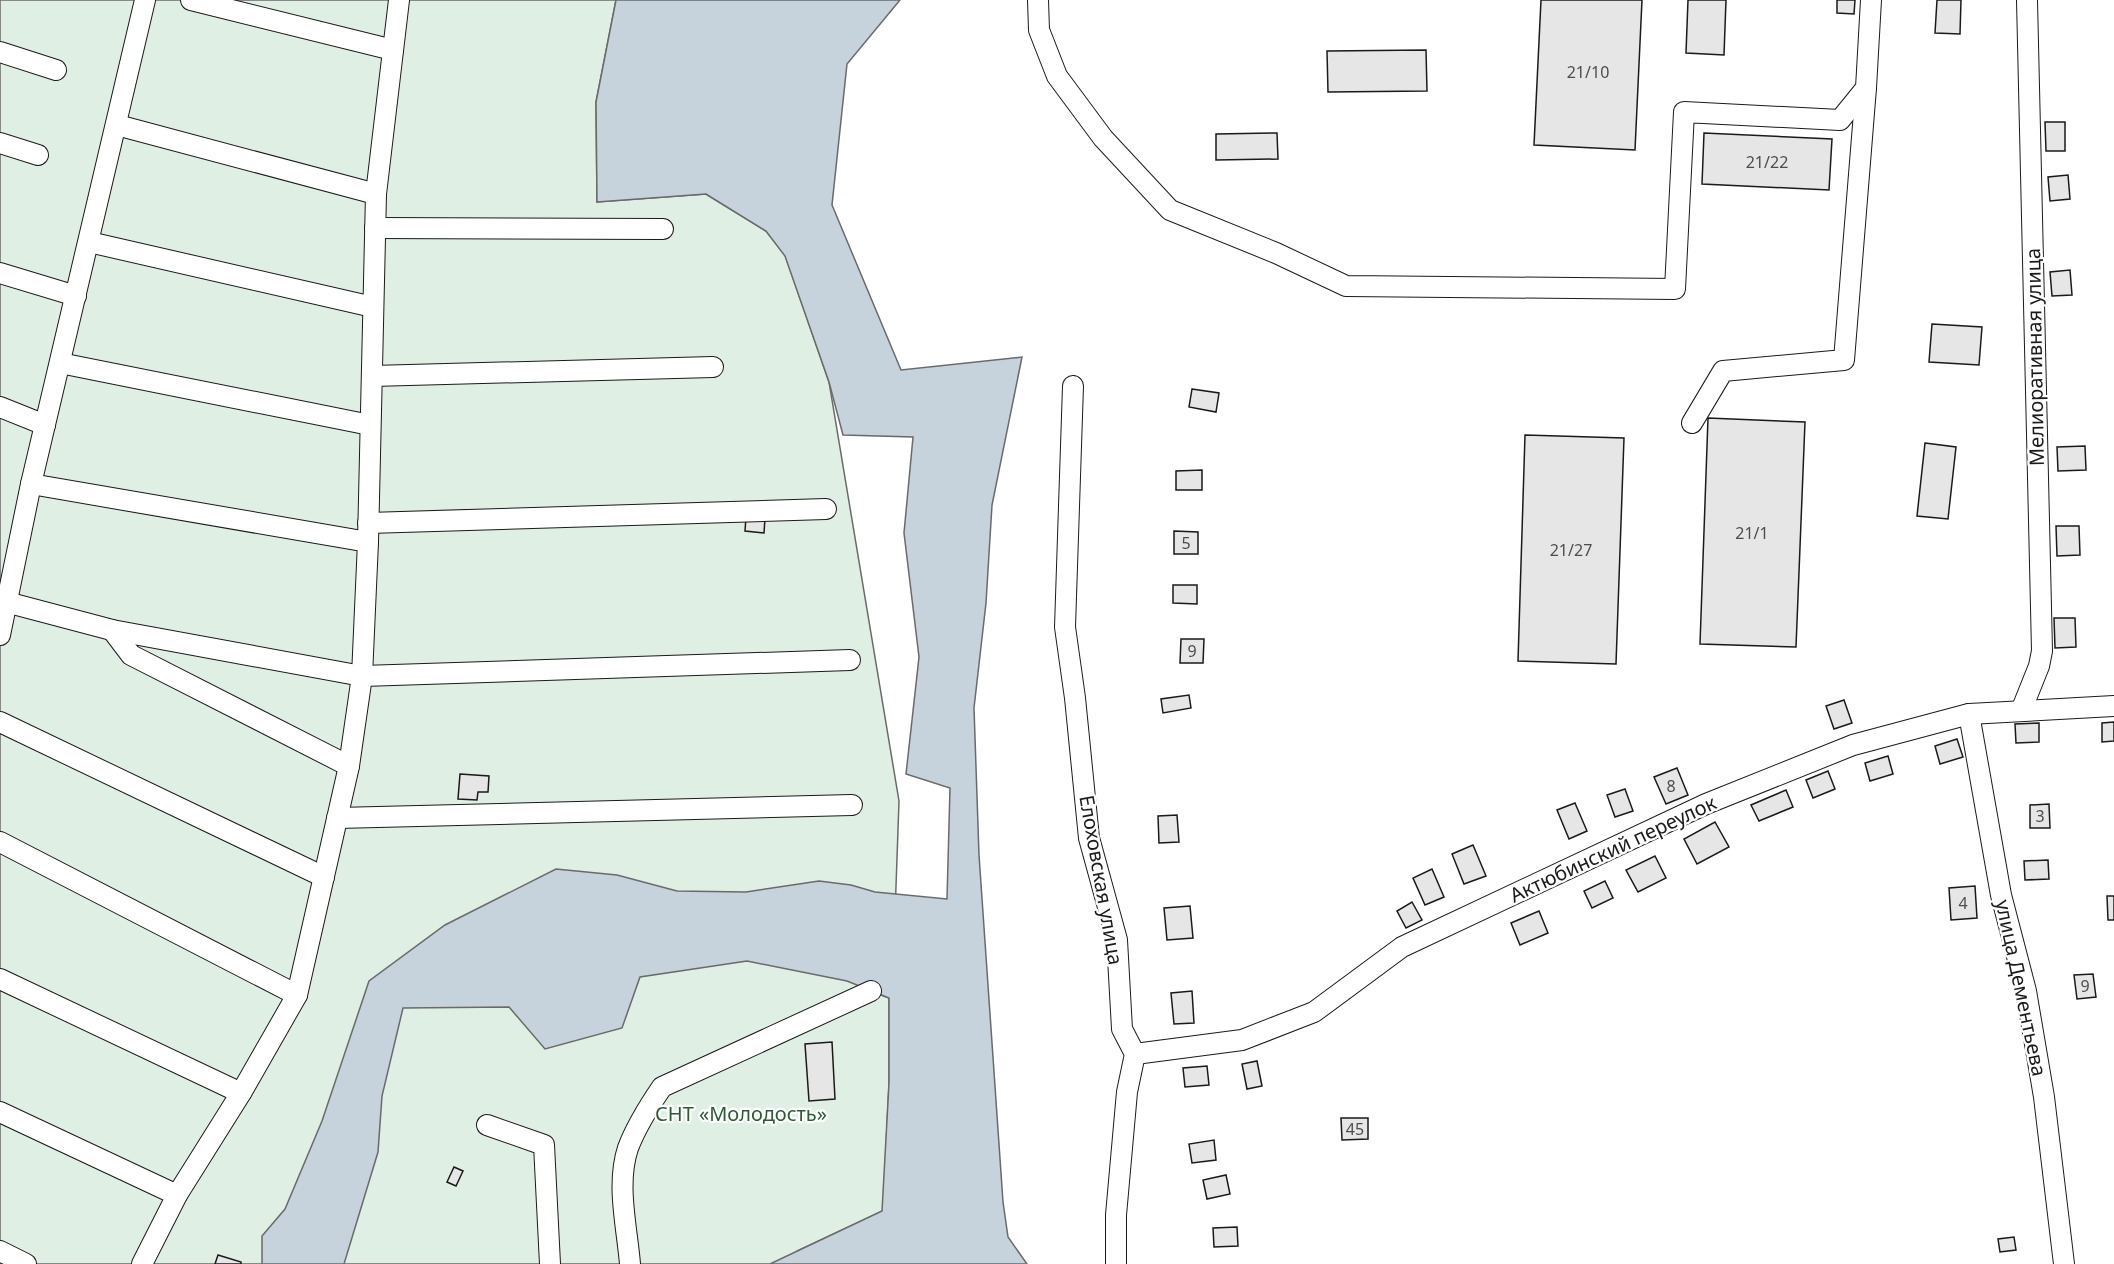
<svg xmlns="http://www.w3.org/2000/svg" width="2114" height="1264" viewBox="0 0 2114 1264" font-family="'Noto Sans',sans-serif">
<rect width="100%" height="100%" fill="#fff"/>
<polygon fill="#e0efe3" stroke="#6a6a6a" stroke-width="1.5" points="0,0 616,0 596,102 597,202 706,194 766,231 785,255 829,382 899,801 895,915 873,992 889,998 889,1083 883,1211 797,1251 793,1264 0,1264"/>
<polygon fill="#c6d2dc" stroke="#6a6a6a" stroke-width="1.5" points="616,0 900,0 847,64 832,205 901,370 1022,357 992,505 986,603 974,708 979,855 1003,1202 1008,1237 1027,1264 770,1264 882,1211 889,1083 889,998 847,981 747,961 640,977 622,1028 545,1049 509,1007 403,1008 382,1096 378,1152 344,1264 262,1264 262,1236 285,1209 322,1121 369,981 445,925 556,869 617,875 677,891 746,892 819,881 851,885 875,892 947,899 950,788 906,774 919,657 904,533 913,437 843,435 829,382 785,256 766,231 706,194 597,202 596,102"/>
<g fill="#e6e6e6" stroke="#1a1a1a" stroke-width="1.5">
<polygon points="1541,0 1642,0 1635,150 1534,145"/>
<polygon points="1688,0 1726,0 1724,55 1686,53"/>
<polygon points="1837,0 1855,0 1854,14 1837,13"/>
<polygon points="1937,0 1961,0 1960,34 1935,33"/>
<polygon points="1426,50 1427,91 1328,92 1327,51"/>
<polygon points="2045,122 2065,122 2065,151 2046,151"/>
<polygon points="1277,133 1278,159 1216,160 1216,134"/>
<polygon points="1704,133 1832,139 1829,190 1702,184"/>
<polygon points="2068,175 2070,199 2050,201 2048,177"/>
<polygon points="2070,270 2072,295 2052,296 2050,272"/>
<polygon points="1932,324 1982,327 1979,365 1929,362"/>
<polygon points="1192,389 1219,393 1216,412 1189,407"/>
<polygon points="1708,418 1805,422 1796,647 1700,644"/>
<polygon points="1525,435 1624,438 1616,664 1518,661"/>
<polygon points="1925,443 1956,447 1948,519 1917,516"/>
<polygon points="2085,446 2086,470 2058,471 2057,447"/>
<polygon points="1202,470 1202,490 1176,490 1176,471"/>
<polygon points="746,517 765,518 764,533 745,531"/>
<polygon points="2056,526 2079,526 2080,555 2057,556"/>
<polygon points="1174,531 1198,532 1198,554 1174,554"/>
<polygon points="1173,585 1197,585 1197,604 1173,603"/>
<polygon points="2054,618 2075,618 2076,647 2055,648"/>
<polygon points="1181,639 1204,639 1203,663 1180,663"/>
<polygon points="1189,695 1191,708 1163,713 1161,699"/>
<polygon points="1844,700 1852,723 1834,729 1826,706"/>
<polygon points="2114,722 2114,741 2102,742 2102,723"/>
<polygon points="2039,723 2039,742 2016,743 2015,724"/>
<polygon points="1957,739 1963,757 1940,764 1935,746"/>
<polygon points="1888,756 1893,774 1870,781 1865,763"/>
<polygon points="1677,768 1688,795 1666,804 1654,777"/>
<polygon points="1828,771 1835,789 1813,798 1806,780"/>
<polygon points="460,774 489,776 488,792 478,792 477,800 458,799"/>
<polygon points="1625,789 1633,811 1615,817 1607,795"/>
<polygon points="1786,790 1793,807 1759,821 1751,805"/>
<polygon points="1575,803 1587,831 1569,839 1557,810"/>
<polygon points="2049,804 2050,828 2030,828 2030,805"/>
<polygon points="1177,815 1179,842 1159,843 1158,816"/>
<polygon points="1715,822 1729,847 1697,864 1684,839"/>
<polygon points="1473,845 1486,876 1464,884 1452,854"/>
<polygon points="1655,856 1666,878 1638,892 1626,870"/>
<polygon points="2048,860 2049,879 2025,880 2024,861"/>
<polygon points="1432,869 1444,897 1425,905 1413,878"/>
<polygon points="1605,881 1613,898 1592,908 1584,891"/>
<polygon points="1975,886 1977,918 1951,920 1949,888"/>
<polygon points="2107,896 2114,896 2114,920 2108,920"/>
<polygon points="1412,902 1422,920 1406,928 1397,911"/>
<polygon points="1190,906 1193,938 1167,940 1164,908"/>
<polygon points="1539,911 1548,933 1520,945 1511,923"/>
<polygon points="2093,974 2096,997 2077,999 2074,975"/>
<polygon points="1192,991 1194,1023 1174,1024 1171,993"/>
<polygon points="832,1042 835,1099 809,1101 805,1044"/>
<polygon points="1257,1061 1262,1086 1247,1089 1242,1064"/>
<polygon points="1207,1066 1209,1085 1185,1087 1183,1068"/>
<polygon points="1341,1118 1368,1118 1368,1139 1342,1140"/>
<polygon points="1214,1140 1216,1160 1192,1163 1189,1144"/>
<polygon points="454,1167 463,1171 456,1186 447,1182"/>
<polygon points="1226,1175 1230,1194 1207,1199 1203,1180"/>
<polygon points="1237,1227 1238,1246 1214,1247 1213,1228"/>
<polygon points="2014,1237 2016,1250 2000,1252 1998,1239"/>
<polygon points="218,1255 241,1262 241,1264 215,1264"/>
</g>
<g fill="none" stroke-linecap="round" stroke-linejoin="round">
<g stroke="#1a1a1a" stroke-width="22">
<g id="minor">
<polyline points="191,0 393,50"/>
<polyline points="1038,0 1039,30 1057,76 1103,138 1170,210 1276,253 1346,286 1675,289 1684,112 1840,120 1866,88 1871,0"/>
<polyline points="0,52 56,70"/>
<polyline points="117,125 376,194"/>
<polyline points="0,143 38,155"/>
<polyline points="375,228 663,229"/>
<polyline points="89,242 373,307"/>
<polyline points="0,273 76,296"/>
<polyline points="60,363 370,425"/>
<polyline points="372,376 713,367"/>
<polyline points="1073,386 1065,627 1075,698 1089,838 1117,940 1122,1029 1135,1054 1127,1092 1116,1215 1116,1264"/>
<polyline points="0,407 45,425"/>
<polyline points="1692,423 1723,371 1844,360 1866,88"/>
<polyline points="31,484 368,542"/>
<polyline points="368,523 826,509"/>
<polyline points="6,602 112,630 362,676 850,660"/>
<polyline points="112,630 131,655 349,766"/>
<polyline points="0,635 31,484 145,0"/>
<polyline points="2021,711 2039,666 2042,651 2027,0"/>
<polyline points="1969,714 2001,895 2026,991 2044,1097 2064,1264"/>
<polyline points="0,722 324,877"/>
<polyline points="337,818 852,805"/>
<polyline points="0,842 297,995"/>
<polyline points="0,979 241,1093"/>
<polyline points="1135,1054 1242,1040 1314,1012 1402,947 1706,804 1853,745 1969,714 2114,706"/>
<polyline points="0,1112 177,1195"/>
<polyline points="487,1125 544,1145 550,1264"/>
<polyline points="0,1251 26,1264"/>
<polyline points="142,1264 177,1195 241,1093 297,995 349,766 362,676 368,542 376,194 399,0"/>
<path d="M 630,1264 C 627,1227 616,1184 628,1148 C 636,1127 649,1106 662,1087 L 871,991"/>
</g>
</g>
<use href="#minor" stroke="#fff" stroke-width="20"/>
</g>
<g text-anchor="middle" stroke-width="4.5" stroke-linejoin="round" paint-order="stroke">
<g font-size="16" fill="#4d4d4d">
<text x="1588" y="78">21/10</text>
<text x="1767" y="168">21/22</text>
<text x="1752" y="539">21/1</text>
<text x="1186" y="549">5</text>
<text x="1571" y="556">21/27</text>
<text x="1192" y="657">9</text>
<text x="1671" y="792">8</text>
<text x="2040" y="822">3</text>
<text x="1963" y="909">4</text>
<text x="2085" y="992">9</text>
<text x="1355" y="1135">45</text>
</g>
<g font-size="20" fill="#1a1a1a" stroke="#fff">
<text transform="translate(2035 357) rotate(-91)" y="7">Мелиоративная улица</text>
<text transform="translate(1613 849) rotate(-25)" y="7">Актюбинский переулок</text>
<text transform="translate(1101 880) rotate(80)" y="7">Елоховская улица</text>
<text transform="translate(2021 988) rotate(78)" y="7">улица Дементьева</text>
</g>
<g font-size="20" fill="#2b5a34" stroke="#fff">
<text x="741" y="1121">СНТ «Молодость»</text>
</g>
</g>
</svg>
